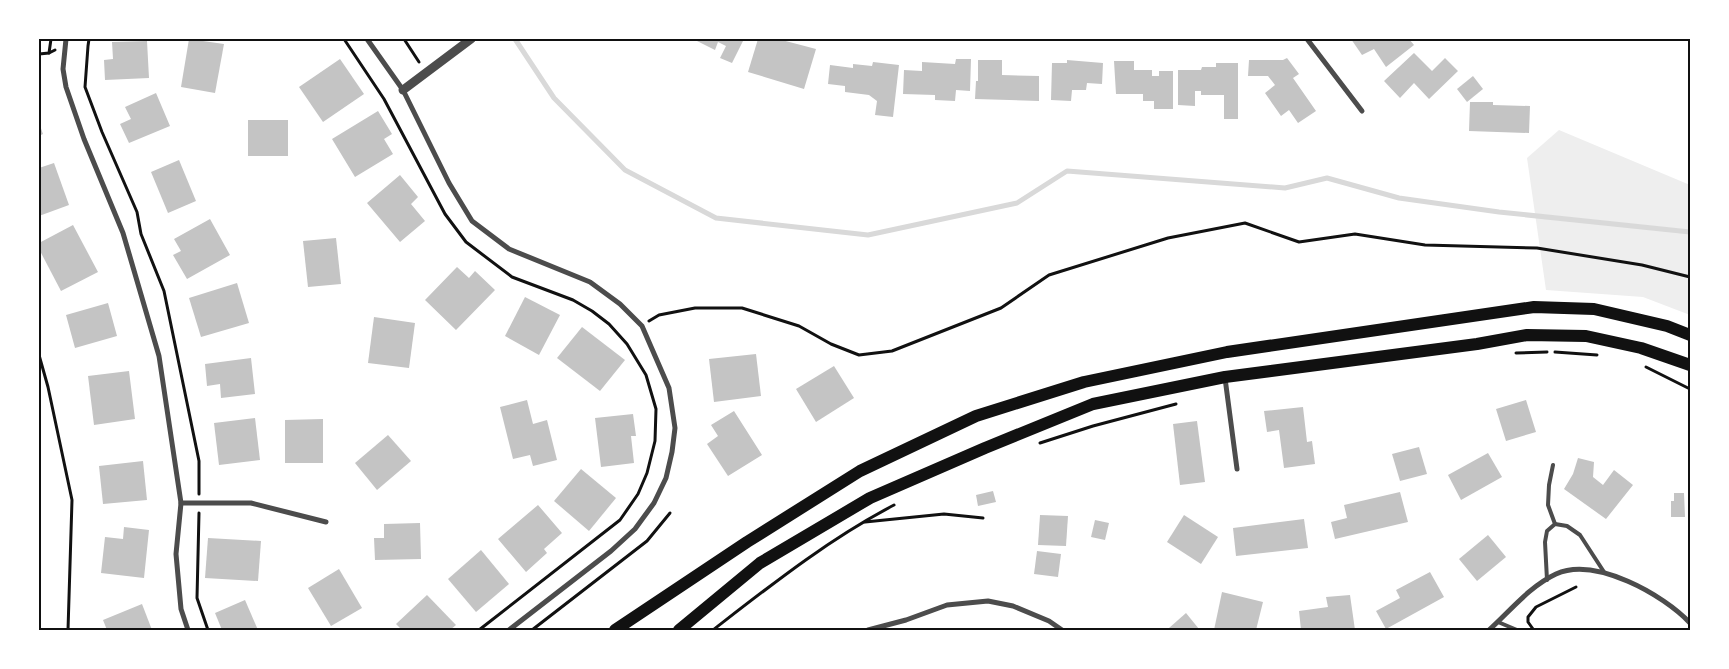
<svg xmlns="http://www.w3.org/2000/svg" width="1729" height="669" viewBox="0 0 1729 669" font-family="Roboto,sans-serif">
<rect width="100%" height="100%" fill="#fff"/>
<polygon fill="#eee" points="1559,130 1690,185 1690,315 1643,297 1546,290 1527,158"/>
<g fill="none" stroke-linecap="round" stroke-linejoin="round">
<polyline stroke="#d9d9d9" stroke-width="5" points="515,39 554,98 625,170 716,218 868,235 1017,203 1067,171 1285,188 1327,178 1399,198 1499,212 1690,232"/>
</g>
<g fill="#c4c4c4">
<polygon points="189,39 224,44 215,93 181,87"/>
<polygon points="693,39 744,39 732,63 720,58 726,46 718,42 715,50"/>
<polygon points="758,39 778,39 816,49 804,89 748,72"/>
<polygon points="1351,39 1409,39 1414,45 1386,67 1374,49 1362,55"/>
<polygon points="147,41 149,78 105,80 104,60 113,59 112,42"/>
<polygon points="1414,53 1432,71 1445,58 1458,71 1429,99 1414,83 1400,98 1384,81"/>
<polygon points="1287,58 1299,74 1293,78 1316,111 1298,123 1289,110 1281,116 1265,93 1275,85 1268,76 1248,76 1249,60 1283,60"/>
<polygon points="340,59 364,94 323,122 299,87"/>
<polygon points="956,59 971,59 970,91 956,90 955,101 935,100 935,95 903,94 904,70 922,71 922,62 955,64"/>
<polygon points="978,60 1002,60 1002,75 1039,76 1039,101 975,99 976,81 978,81"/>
<polygon points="1067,60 1103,63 1102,84 1087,83 1086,90 1072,90 1071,101 1051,100 1052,63 1067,63"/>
<polygon points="1114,61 1134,61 1134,70 1152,70 1152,76 1159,76 1159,71 1173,71 1173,109 1154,109 1154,101 1143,101 1143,94 1116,94"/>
<polygon points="873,62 899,65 893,117 875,115 877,101 869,95 845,92 845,86 828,84 830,65 853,68 853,64 872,66"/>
<polygon points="1216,63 1238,63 1238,119 1224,119 1224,95 1201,95 1201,91 1195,91 1195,106 1178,105 1178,70 1201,70 1202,67 1216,67"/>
<polygon points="1473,76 1483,89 1467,102 1457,89"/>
<polygon points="156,93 170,126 129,143 120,124 131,119 125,107"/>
<polygon points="1470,102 1493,102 1493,105 1530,106 1529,133 1469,131"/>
<polygon points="378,111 392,134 384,139 393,154 355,177 332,139"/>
<rect x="248" y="120" width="40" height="36"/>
<polygon points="39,123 43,134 39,136"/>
<polygon points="179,160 196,201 168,213 151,172"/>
<polygon points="54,163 69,205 39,216 39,168"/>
<polygon points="400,175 418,197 411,204 425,221 400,242 367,203"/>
<polygon points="210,219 230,255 187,279 173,255 181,251 174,239"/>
<polygon points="73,225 98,272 61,291 39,249 39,243"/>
<polygon points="336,238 341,284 308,287 303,241"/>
<polygon points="457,267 469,278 475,271 495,290 456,330 425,300"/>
<polygon points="237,283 249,323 201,337 189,298"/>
<polygon points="525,297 560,315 539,355 505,336"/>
<polygon points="108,303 117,336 75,348 66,315"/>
<polygon points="374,317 415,323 409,368 368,363"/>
<polygon points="582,327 625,360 600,391 557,358"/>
<polygon points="756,354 761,396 714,402 709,359"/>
<polygon points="251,358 255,394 221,398 220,384 207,386 205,364"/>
<polygon points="834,366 854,398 816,422 796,389"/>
<polygon points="129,371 135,419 94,425 88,376"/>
<polygon points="527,400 533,424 547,420 557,460 533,466 530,455 513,459 500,407"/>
<polygon points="1526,400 1536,432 1506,441 1496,409"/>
<polygon points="1303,407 1307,442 1312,441 1315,464 1284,468 1279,430 1267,432 1264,411"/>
<polygon points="734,411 762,455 728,476 707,444 718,436 711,425"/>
<polygon points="633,414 636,436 631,436 634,463 601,467 595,418"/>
<polygon points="255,418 260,460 219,465 214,423"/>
<polygon points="323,419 323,463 285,463 285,420"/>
<polygon points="1197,421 1205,482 1180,485 1173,424"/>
<polygon points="388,435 411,461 377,490 355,463"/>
<polygon points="1419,447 1427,474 1400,481 1392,454"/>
<polygon points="1488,453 1502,477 1461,500 1448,475"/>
<polygon points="1578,458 1594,462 1593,477 1603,485 1614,470 1633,485 1606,519 1564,489 1573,474"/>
<polygon points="143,461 147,500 103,504 99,466"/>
<polygon points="581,469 616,498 589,531 554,501"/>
<polygon points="993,491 996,502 978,506 976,495"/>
<polygon points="1400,492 1408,522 1335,539 1331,522 1347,518 1344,505"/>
<polygon points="1674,493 1684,493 1685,517 1671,517 1671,501 1674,501"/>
<polygon points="538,505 562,533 544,549 547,553 526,572 498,539"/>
<polygon points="1040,515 1068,516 1066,546 1038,545"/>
<polygon points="1184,515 1218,537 1201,564 1167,542"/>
<polygon points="1304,519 1308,548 1236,556 1233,528"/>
<polygon points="1095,520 1109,523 1105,540 1091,537"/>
<polygon points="420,523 421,559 375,560 374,538 384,538 384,524"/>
<polygon points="124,527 149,530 144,578 101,573 105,537 123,539"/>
<polygon points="1488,535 1506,557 1477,581 1459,559"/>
<polygon points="208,538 261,541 258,581 205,578"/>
<polygon points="481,550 509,584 476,612 448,579"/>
<polygon points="1037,551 1061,554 1058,577 1034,574"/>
<polygon points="339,569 362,608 331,626 308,588"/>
<polygon points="1430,572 1444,597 1386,629 1376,611 1400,598 1396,590"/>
<polygon points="1222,592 1263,602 1256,630 1214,630"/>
<polygon points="427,595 456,625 450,630 402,630 396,624"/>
<polygon points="1350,595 1355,630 1301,630 1299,611 1328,607 1326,597"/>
<polygon points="245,600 258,630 222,630 215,613"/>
<polygon points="142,604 152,630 107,630 103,620"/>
<polygon points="1186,613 1199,629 1197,630 1171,630 1169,628"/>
</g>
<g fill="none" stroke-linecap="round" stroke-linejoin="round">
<g stroke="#111" stroke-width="3">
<polyline points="89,39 88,46 85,87 102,132 137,212 141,234 164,291 199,461 199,494"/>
<polyline points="344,39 384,99 445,214 466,242 512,277 573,300 592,311 609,324 627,344 646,375 656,409 655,441 647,473 638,494 620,520 479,630"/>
<polyline points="404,39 419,62"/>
<polyline points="49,53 51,39"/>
<polyline points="39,54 49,53 55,50"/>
<polyline points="649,321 659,315 695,308 742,308 799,326 831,344 859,355 892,351 1001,308 1049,275 1168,238 1245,223 1299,242 1355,234 1425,245 1537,248 1642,265 1690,277"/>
<polyline points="1555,352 1597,355"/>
<polyline points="1516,353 1547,352"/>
<polyline points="39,355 48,387 72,500 68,630"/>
<polyline points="1646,367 1690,389"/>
<polyline points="1040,443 1093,426 1176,404"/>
<polyline points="199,513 197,598 208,630"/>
<polyline points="865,522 944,514 983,518"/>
<polyline points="1533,629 1528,622 1528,617 1536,607 1576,587"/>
<polyline points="532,630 647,541 670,513"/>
<path d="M 713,630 C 771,585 829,539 894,505"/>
</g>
<g stroke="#4c4c4c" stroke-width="4">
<polyline points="1555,524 1567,526 1580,535 1604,572"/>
<polyline points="1547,580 1545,542 1547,531 1555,524 1548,505 1549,485 1553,465"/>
<polyline points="1498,622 1517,630"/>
</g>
<g stroke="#4c4c4c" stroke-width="5">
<polyline points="66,39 63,69 66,87 84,139 123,233 159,356 181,503 176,554 181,609 188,630"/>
<polyline points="367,39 403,90 449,183 472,221 509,249 590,282 620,304 642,326 669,388 675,428 672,452 666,478 654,503 635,529 611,551 509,630"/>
<polyline points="1307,39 1362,111"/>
<polyline points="1225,378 1237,469"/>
<polyline points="181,503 251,503 326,522"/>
<polyline points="868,630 906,620 947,605 988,601 1013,606 1049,621 1062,630"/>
<path d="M 1489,630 C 1510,611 1530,586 1556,574 C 1595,556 1664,595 1690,623"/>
</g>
<polyline stroke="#4c4c4c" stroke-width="9" points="403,90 471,39"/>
<g stroke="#111" stroke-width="12">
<polyline points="615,630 747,542 860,471 976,416 1084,382 1227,352 1534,307 1594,309 1667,326 1690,335"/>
<polyline points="679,630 760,563 870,498 985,448 1093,404 1225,377 1477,344 1527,335 1586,336 1641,348 1690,365"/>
</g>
</g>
<rect width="1729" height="669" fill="none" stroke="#ffffff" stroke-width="80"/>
<rect x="40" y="40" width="1649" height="589" fill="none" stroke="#111" stroke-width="2"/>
</svg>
